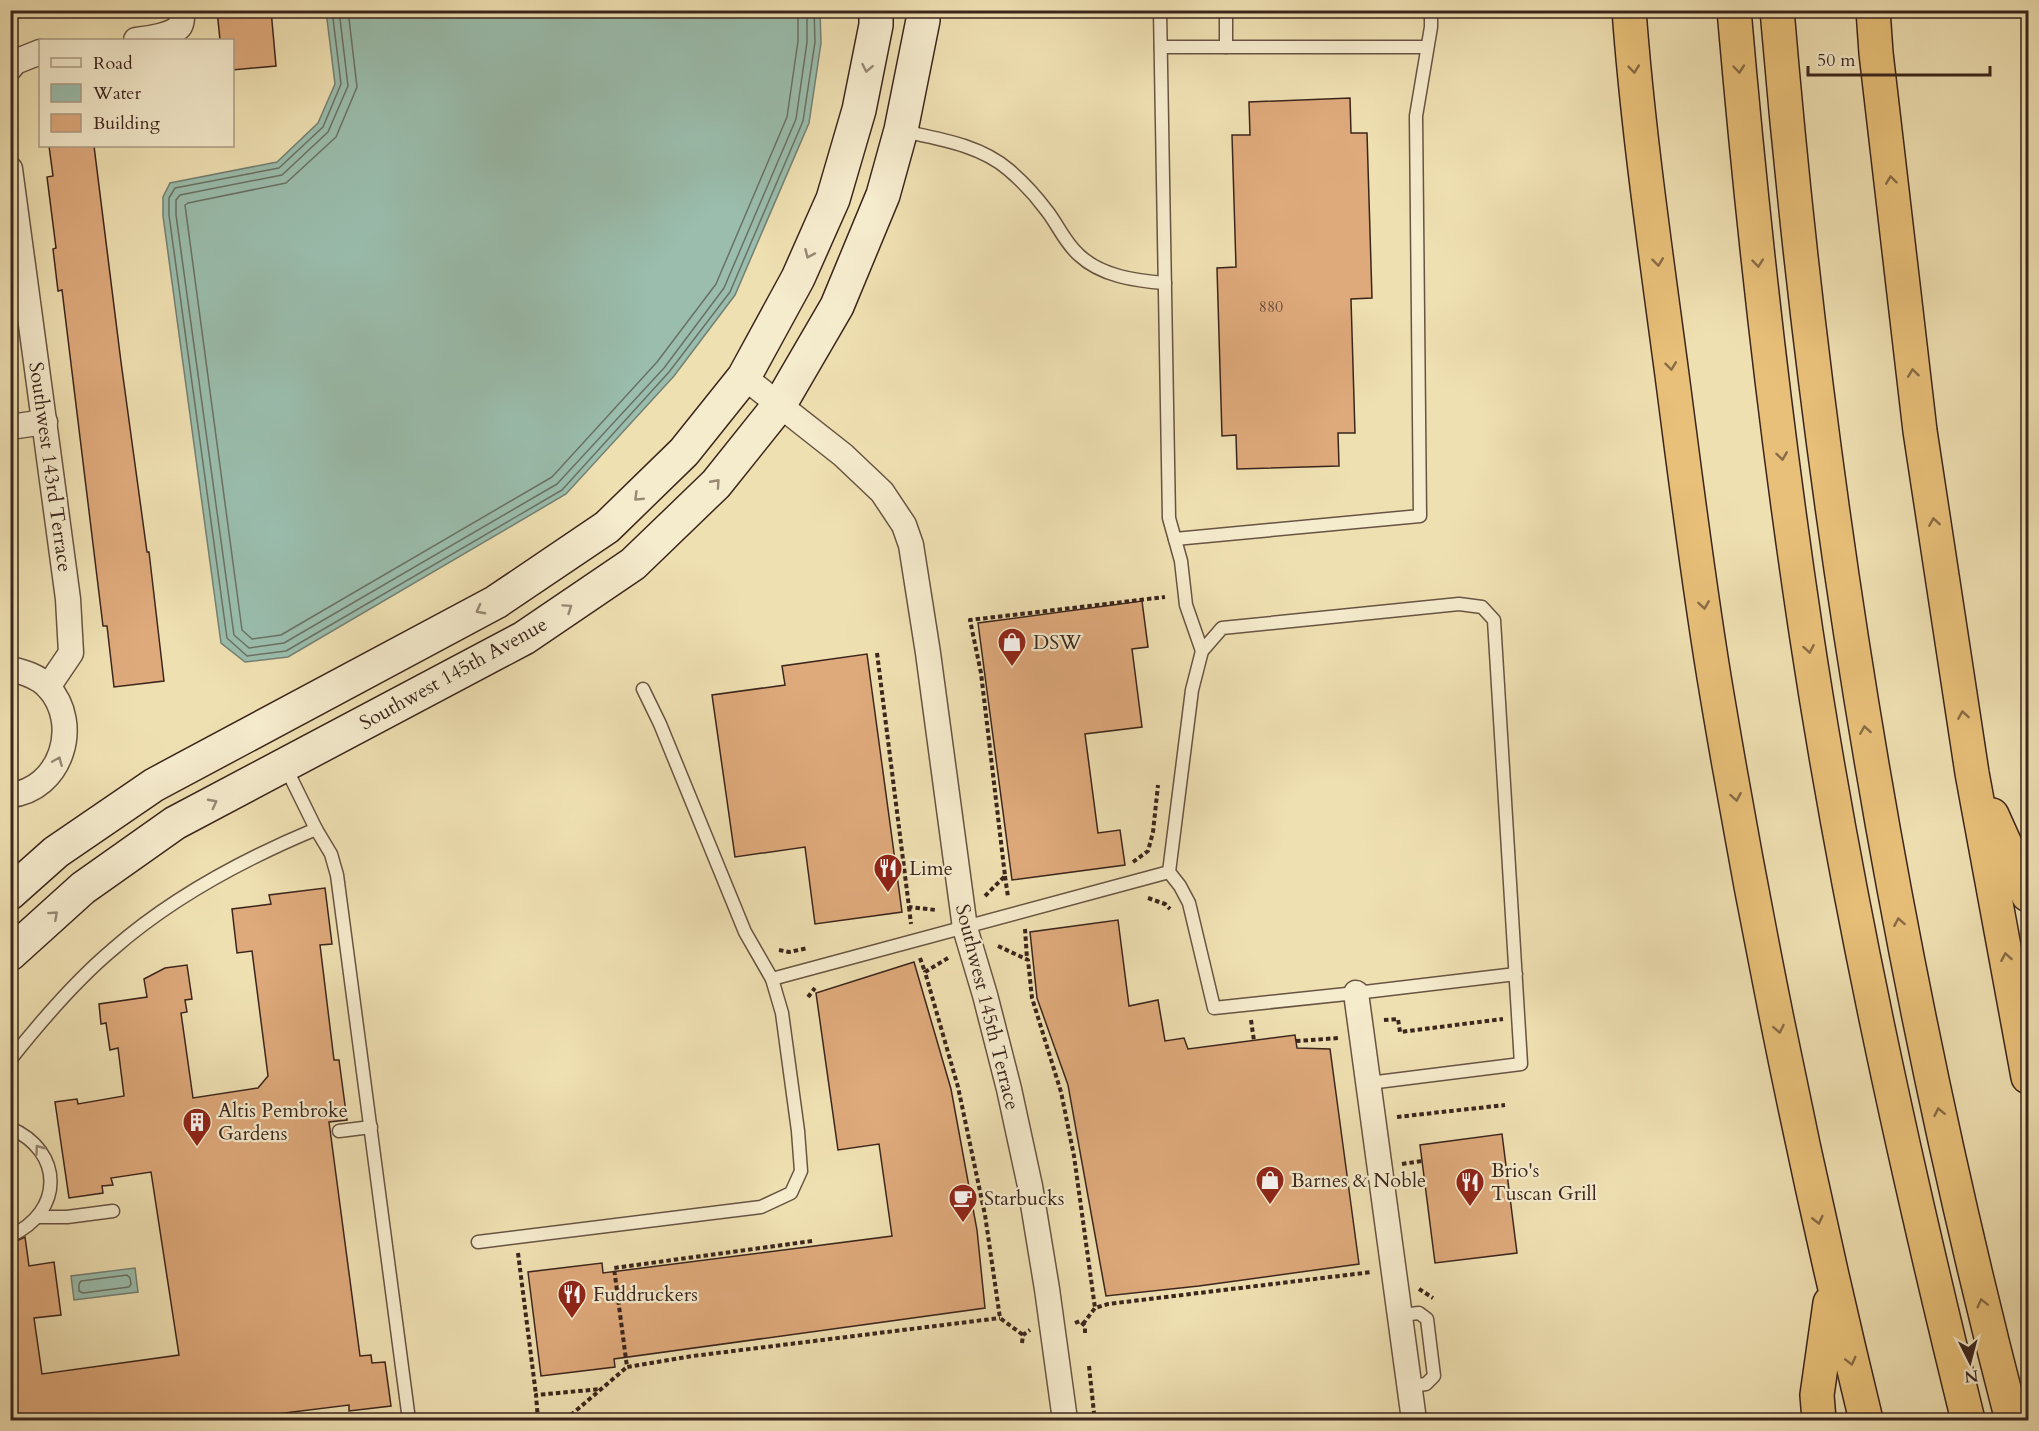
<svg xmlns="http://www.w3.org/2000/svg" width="2039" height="1431" viewBox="0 0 2039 1431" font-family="Cardo,serif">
<rect width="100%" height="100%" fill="#efe0b2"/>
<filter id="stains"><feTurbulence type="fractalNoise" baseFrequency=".00333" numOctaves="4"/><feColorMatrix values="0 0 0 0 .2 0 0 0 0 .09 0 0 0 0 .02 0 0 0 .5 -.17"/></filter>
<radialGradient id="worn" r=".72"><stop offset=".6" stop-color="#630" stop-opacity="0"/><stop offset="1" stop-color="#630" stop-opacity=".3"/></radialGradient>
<g fill="#9abdad" stroke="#748073" stroke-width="1.5">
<polygon points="326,11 820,11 821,43 809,123 735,295 674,376 566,494 288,657 245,662 221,643 163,216 163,197 170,183 277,162 318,123 335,84"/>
<polygon points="135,1268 138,1292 74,1300 71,1276"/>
</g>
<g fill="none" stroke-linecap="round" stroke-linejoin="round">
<g stroke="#6a7164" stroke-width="1.5">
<polyline points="332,10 341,84 323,127 279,168 175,188 169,198 169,215 227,638 247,656 286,651 562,490 669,372 730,292 803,121 815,42 814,10"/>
<polyline points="339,10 348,86 328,132 282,175 180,195 176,200 176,215 234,635 249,648 284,643 557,484 664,368 724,288 796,119 807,42 807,10"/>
<polyline points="348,10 357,87 336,137 286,183 188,203 185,205 242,630 252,639 281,635 552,477 657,362 716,284 787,117 798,41 798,10"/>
<polygon points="127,1275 130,1278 131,1284 129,1287 83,1293 79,1291 79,1284 81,1281"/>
</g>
</g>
<g fill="#dea97b" stroke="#3b251c" stroke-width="1.5">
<polygon points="217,10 271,10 276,66 232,70 232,40 220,40"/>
<polygon points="1350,98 1351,133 1367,133 1372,298 1351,299 1355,433 1338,433 1339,466 1237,469 1236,435 1222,436 1217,268 1236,267 1232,135 1250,135 1249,102"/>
<polygon points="49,146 94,146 121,362 147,552 149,552 164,681 114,687 107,626 103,626 62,290 58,291 53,249 56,248 47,177 53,176"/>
<polygon points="1142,601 1148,647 1132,649 1142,727 1085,734 1098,833 1120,830 1125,865 1012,880 978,623"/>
<polygon points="867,654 902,912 815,924 805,847 735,857 712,695 785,685 782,666"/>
<polygon points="325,888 332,944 320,945 334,1060 339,1060 347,1120 329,1122 360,1356 371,1355 372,1363 385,1362 391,1406 349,1411 349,1405 228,1420 10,1420 10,1244 25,1237 29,1266 54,1262 61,1315 34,1318 42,1374 179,1355 151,1172 111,1178 113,1185 102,1186 103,1193 69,1198 55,1102 77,1099 78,1104 124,1096 118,1048 110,1050 106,1023 101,1024 99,1004 147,997 144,979 165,968 187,965 192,999 185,1000 187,1012 181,1013 193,1098 258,1088 268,1076 252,951 237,953 232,909 271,904 269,895"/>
<polygon points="1118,920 1129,1006 1158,1000 1165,1041 1184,1038 1188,1049 1295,1035 1297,1048 1330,1049 1359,1264 1199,1286 1106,1296 1068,1085 1037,998 1030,932"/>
<polygon points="914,962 951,1089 977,1230 985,1308 614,1359 615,1367 541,1376 528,1272 602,1263 603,1273 892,1236 879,1144 838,1150 816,993"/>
<polygon points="1502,1134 1517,1253 1435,1263 1420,1145"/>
</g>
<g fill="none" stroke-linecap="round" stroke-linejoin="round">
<g stroke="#685442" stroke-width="15">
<g id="lane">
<polyline points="1160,10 1169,518 1181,561 1186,605 1202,651"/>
<polyline points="1226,10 1226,47"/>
<polyline points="1161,47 1427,47"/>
<path d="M 902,131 C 939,139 980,145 1009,170 C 1023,182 1036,196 1047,211 C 1058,225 1065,243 1079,255 C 1101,276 1136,281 1165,283"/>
<polyline points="1175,539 1420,516 1416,116 1431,27 1431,10"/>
<polyline points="285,766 316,829"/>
<polyline points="772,979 1169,872"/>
<path d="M 10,1060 C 41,1021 74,982 112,950 C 171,898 244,859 316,829 L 331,854 L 337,875 L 409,1420"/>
<polyline points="1369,1083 1521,1064 1494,620 1482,607 1459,604 1222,628 1202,651 1192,690 1169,872 1180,886 1189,903 1214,1008 1356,993 1516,974"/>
<path d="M 10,1128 C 64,1151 64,1212 10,1236"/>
<polyline points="339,1131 371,1127"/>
<polyline points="39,1217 67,1217 113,1211"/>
<polyline points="478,1242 761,1207 791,1193 801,1171 798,1131 782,1013 772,979 745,932 660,724 643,689"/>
<polyline points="1400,1315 1419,1313 1427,1319 1434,1376 1426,1384 1409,1386"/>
</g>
</g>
<g stroke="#685442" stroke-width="27">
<g id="street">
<path d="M 136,40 C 147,39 174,35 180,26 C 183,21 182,16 182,10"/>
<polyline points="10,68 15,62 40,52"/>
<polyline points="10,169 68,599 71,653 48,687"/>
<polyline points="744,377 843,455 882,492 904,525 911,545 928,653 965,928 985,995 1009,1089 1030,1186 1047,1289 1065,1420"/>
<polyline points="10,427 45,422"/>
<path d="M 10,669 C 24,672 38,676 48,687 C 82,724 61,790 10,795"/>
<polyline points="1356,993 1414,1420"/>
</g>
</g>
<g stroke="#3b251c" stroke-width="36">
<g id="secondary">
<polyline points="10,893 56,852 154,785 496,602 607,527 684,452 744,377 798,278 833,199 859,110 876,25 876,10"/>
<polyline points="10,954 83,888 175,823 524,638 633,564 716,484 780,404 837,306 883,195 901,130 923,20 923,10"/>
</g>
</g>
<g stroke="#3b251c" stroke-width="36">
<g id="highway">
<path d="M 1629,10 C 1638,132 1656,254 1672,375 C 1686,482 1699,589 1717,695 C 1758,939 1808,1181 1866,1420"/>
<path d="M 1734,10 C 1752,218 1775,426 1806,632 C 1846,897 1904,1160 1968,1420"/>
<path d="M 1777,10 C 1817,486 1892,958 2012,1420"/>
<polyline points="1873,10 1876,53 1920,431 1972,773 2028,1077"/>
<polyline points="1992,815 2028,895"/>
<polyline points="1819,1420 1817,1395 1830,1303"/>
</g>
</g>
<g stroke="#3b251c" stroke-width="4" stroke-dasharray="4.5 3" stroke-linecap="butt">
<polyline points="877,653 909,907 936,910"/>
<polyline points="1133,862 1148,851 1153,832 1158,785"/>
<polyline points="1005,876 1008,897"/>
<polyline points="985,896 1005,876 981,673 970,620 1165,597"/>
<polyline points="1148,898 1165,904 1170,909"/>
<polyline points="909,907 911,924"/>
<polyline points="1025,929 1027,959"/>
<polyline points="998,946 1028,960 1032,998 1061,1092 1074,1156 1095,1308"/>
<polyline points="779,950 789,952 808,948"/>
<polyline points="920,958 925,972"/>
<polyline points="948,958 925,972 958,1087 985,1215 1000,1318 1023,1335"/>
<polyline points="808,997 815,988"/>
<polyline points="1251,1020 1254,1041"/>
<polyline points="1384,1020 1398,1019 1400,1032 1503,1019"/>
<polyline points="1296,1041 1339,1038"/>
<polyline points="1397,1117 1505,1105"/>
<polyline points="1402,1164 1422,1161"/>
<polyline points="812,1241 614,1268 627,1367 693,1356 1000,1318"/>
<polyline points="518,1253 536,1395"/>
<polyline points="1419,1289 1433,1298"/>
<polyline points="1075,1323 1080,1321 1085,1326 1085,1333"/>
<polyline points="1083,1324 1095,1308 1108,1304 1372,1272"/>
<polyline points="1022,1343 1023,1335 1030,1330"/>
<polyline points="1089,1366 1094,1413"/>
<polyline points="538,1420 536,1395 601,1389"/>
<polyline points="565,1420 627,1367"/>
</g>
<use href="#lane" stroke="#f5ebcd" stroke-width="12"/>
<use href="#street" stroke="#f5ebcd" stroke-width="24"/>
<use href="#secondary" stroke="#f5ebcd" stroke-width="33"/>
<use href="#highway" stroke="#e8c079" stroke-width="33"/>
</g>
<defs><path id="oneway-chevron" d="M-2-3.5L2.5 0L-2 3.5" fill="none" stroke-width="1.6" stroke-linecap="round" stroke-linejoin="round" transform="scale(1.5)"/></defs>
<g stroke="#988874">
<use href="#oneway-chevron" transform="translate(867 68) rotate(101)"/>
<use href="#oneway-chevron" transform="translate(809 254) rotate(114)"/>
<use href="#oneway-chevron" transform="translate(716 483) rotate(-48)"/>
<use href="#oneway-chevron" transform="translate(638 497) rotate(136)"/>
<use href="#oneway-chevron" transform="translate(568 608) rotate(-34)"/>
<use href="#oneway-chevron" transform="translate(480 610) rotate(152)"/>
<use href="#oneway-chevron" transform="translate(58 761) rotate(-67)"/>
<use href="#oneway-chevron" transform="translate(213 803) rotate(-28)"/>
<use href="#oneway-chevron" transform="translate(54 915) rotate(-42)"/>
<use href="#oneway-chevron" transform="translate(39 1149) rotate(-127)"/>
</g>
<g stroke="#896b46">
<use href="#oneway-chevron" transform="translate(1634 69) rotate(84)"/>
<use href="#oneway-chevron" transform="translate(1739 69) rotate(85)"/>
<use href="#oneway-chevron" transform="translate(1891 180) rotate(-97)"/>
<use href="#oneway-chevron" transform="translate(1658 262) rotate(83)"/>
<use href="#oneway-chevron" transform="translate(1758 263) rotate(84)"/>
<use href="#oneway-chevron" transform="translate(1671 366) rotate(83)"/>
<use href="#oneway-chevron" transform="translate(1913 373) rotate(-97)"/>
<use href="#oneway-chevron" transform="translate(1782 456) rotate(82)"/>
<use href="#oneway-chevron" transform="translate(1934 522) rotate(-99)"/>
<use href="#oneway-chevron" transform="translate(1704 605) rotate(81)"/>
<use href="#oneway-chevron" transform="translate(1809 649) rotate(80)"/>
<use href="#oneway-chevron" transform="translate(1963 715) rotate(-99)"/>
<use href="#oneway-chevron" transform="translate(1865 730) rotate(-99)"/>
<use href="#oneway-chevron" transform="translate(1736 797) rotate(80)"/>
<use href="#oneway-chevron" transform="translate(1899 922) rotate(-100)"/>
<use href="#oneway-chevron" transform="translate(2006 957) rotate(-100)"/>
<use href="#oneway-chevron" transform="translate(1779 1029) rotate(79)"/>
<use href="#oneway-chevron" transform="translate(1939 1112) rotate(-102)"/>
<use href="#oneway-chevron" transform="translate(1818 1220) rotate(77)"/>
<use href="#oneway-chevron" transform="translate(1982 1303) rotate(-104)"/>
<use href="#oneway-chevron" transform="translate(1851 1361) rotate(76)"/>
</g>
<defs>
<g id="shop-pin" transform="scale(1.5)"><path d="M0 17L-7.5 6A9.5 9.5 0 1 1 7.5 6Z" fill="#8f2418" stroke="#f5ebcd"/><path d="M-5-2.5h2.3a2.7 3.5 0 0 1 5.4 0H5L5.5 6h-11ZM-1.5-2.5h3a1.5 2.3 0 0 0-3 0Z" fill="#fff"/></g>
<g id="restaurant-pin" transform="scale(1.5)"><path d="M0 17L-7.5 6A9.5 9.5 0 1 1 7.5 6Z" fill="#8f2418" stroke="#f5ebcd"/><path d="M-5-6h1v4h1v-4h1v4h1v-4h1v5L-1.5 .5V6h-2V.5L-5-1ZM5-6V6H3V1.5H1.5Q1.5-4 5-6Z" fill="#fff"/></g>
<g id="building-pin" transform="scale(1.5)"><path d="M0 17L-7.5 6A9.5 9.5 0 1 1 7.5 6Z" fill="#8f2418" stroke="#f5ebcd"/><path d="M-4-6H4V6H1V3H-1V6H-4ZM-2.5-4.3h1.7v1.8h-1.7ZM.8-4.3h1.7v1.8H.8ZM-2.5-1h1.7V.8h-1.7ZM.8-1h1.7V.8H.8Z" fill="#fff"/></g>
<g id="cafe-pin" transform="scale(1.5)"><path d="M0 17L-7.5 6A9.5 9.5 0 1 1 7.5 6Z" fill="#8f2418" stroke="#f5ebcd"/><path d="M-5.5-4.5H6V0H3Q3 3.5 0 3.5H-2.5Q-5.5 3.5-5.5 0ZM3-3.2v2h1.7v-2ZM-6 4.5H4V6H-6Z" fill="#fff"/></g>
</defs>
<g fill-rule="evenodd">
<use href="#shop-pin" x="1012" y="642"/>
<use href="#restaurant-pin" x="888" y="868"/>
<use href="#building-pin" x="197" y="1122"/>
<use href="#shop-pin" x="1270" y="1180"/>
<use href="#restaurant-pin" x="1470" y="1182"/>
<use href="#cafe-pin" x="963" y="1198"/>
<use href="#restaurant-pin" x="572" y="1294"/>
</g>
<g text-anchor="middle" stroke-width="4.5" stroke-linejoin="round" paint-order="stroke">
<g font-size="16" fill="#644634">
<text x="1271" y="312">880</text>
</g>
<g font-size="20" fill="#3b251c" stroke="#f5ebcd">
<text transform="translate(51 467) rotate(82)" y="7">Southwest 143rd Terrace</text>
<text transform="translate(453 673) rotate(-29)" y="7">Southwest 145th Avenue</text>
<text transform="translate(988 1007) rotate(76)" y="7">Southwest 145th Terrace</text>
</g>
<g font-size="20" fill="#3b251c" stroke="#f5ebcd" text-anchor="start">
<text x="1033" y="649">DSW</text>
<text x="909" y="875">Lime</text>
<text x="218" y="1117">Altis Pembroke<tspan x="218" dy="23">Gardens</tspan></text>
<text x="1491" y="1177">Brio's<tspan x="1491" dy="23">Tuscan Grill</tspan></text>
<text x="1291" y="1187">Barnes &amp; Noble</text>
<text x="984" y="1205">Starbucks</text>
<text x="593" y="1301">Fuddruckers</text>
</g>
</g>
<rect width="2039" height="1431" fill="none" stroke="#efe0b2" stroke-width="36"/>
<rect x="12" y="12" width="2015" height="1407" fill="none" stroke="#3b251c" stroke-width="3"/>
<rect x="18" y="18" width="2003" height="1395" fill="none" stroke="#3b251c" stroke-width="1.5"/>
<rect x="39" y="39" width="195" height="108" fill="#f5ebcd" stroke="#ab9c86" stroke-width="1.5"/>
<rect x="51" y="58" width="30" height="9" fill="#f5ebcd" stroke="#ab9c86" stroke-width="1.5"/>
<text x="93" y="69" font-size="18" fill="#3b251c">Road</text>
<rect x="51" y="84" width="30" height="18" fill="#9abdad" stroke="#ab9c86" stroke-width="1.5"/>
<text x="93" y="99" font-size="18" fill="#3b251c">Water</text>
<rect x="51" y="114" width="30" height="18" fill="#dea97b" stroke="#ab9c86" stroke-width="1.5"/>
<text x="93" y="129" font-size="18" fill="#3b251c">Building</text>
<g transform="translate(1970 1362) rotate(174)" stroke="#f5ebcd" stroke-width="4.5" paint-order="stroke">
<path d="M0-4.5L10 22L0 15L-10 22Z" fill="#3b251c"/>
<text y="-9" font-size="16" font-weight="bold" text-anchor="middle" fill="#3b251c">N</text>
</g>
<path d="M1808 66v9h182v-9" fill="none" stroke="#3b251c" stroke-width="3"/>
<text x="1817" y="66" font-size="18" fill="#3b251c" stroke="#f5ebcd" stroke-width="4.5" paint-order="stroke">50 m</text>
<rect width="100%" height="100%" filter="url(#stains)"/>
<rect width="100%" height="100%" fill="url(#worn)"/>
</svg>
